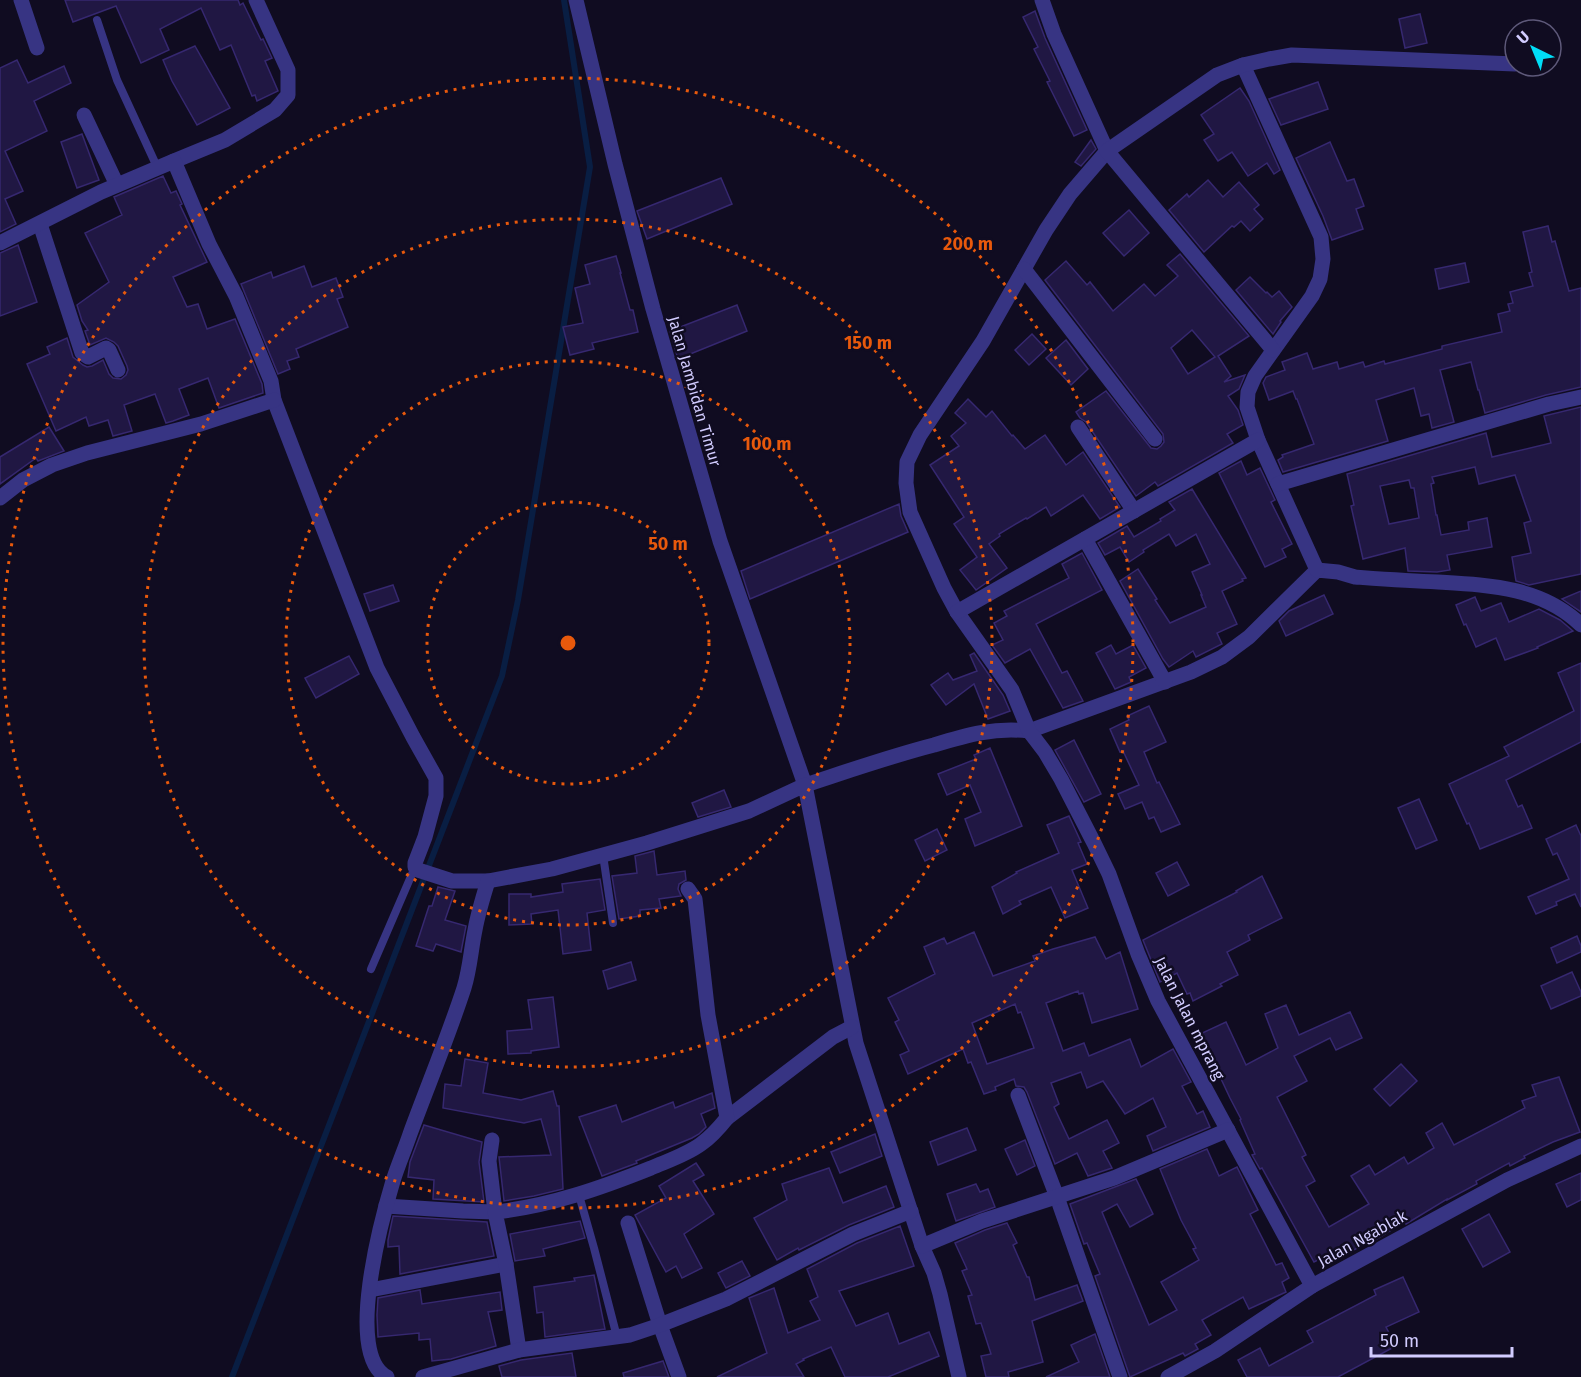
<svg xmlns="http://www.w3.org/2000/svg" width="1581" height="1377" viewBox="0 0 1581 1377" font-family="'Fira Sans',sans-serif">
<rect width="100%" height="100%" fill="#100c21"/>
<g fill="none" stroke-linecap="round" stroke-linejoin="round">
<polyline stroke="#091e43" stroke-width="6" points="232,1377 502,676 518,600 590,167 564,0"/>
</g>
<g fill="#201743" stroke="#362870" stroke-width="1.5" fill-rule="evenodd">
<polygon points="65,0 238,0 240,5 243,3 261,40 263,39 272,58 265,61 278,91 257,101 255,95 252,96 231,45 220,50 201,8 160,29 169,50 141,63 116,6 73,22"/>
<polygon points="1035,11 1045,38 1087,130 1074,136 1047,82 1050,81 1034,49 1038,47 1023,17"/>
<polygon points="1420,14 1427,43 1405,48 1399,19"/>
<polygon points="195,46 230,108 197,125 172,81 163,60"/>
<polygon points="17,60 28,83 64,66 71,83 34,101 47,131 5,151 23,191 5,199 16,224 0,232 0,68"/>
<polygon points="1318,82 1328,109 1281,125 1269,99"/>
<polygon points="1240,88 1249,101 1280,170 1274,174 1267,163 1248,176 1232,152 1218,161 1204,140 1214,134 1201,115"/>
<polygon points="82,134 99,180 77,188 61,142"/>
<polygon points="1091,140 1096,149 1081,166 1075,162"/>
<polygon points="1330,142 1347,181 1354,179 1364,206 1356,209 1363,229 1332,240 1323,216 1296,158"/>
<polygon points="163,176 171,193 176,191 182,204 180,205 207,262 173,277 187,307 198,304 207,329 235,319 262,384 263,393 219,408 208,378 179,389 189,415 173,421 166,423 155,394 124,405 132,431 113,436 108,420 89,426 86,417 56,431 27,364 50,354 47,347 67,338 73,357 83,365 87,367 92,366 103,360 109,374 113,378 121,379 126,375 128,370 127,366 118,346 114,342 106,338 90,345 85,331 88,330 82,321 77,305 109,282 85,233 122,215 114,197"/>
<polygon points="721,178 732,204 647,239 637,211"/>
<polygon points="1208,180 1223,197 1239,182 1259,205 1254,209 1263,219 1250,231 1241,221 1234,227 1232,226 1204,252 1169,210 1187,194 1189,197"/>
<polygon points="1129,210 1149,233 1124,256 1103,233"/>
<polygon points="1548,226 1552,242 1555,241 1569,291 1581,288 1581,387 1546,395 1485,413 1479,390 1478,390 1471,362 1440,370 1454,422 1432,428 1429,414 1421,416 1414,388 1376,400 1388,441 1283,472 1278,460 1283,457 1282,455 1314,444 1297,399 1296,399 1293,391 1269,400 1263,383 1266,377 1285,370 1282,362 1307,353 1313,369 1337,362 1339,369 1363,362 1365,367 1384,361 1385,364 1442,349 1442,346 1502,332 1498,314 1510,311 1508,304 1513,303 1510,292 1533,286 1529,273 1532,272 1523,232"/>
<polygon points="18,245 37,302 0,316 0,253"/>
<path d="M 1180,254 L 1249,336 L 1218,356 L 1231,376 L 1224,382 L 1245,375 L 1239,389 L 1228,396 L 1238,410 L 1243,425 L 1227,434 L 1233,443 L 1158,486 L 1155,482 L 1136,496 L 1086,422 L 1080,418 L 1076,412 L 1106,391 L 1151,448 L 1157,449 L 1161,446 L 1164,442 L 1163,434 L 1045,280 L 1066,261 L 1087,285 L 1090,282 L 1113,311 L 1144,284 L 1155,296 L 1178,276 L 1167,265 ZM 1192,330 L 1215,357 L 1188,374 L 1171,348 Z"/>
<polygon points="616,256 621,273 620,273 630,310 633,310 638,332 592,343 594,349 570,355 563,327 583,323 575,288 590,284 585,265"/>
<polygon points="1465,263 1469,282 1439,289 1435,269"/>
<polygon points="304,266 312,287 336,278 343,297 337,299 348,327 296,349 299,357 287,361 290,369 278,374 241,284 271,272 273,278"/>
<polygon points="1250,277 1266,293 1267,292 1272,297 1279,291 1292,307 1280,321 1281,322 1273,334 1236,290"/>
<polygon points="737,305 747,331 678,359 670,331"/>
<polygon points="1032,334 1046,349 1029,365 1015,350"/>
<polygon points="1066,340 1088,369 1071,385 1046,358"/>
<polygon points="968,399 986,417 992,411 1012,436 1013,435 1025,449 1045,435 1066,465 1083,452 1120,507 1100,519 1083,495 1051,516 1046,507 1027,519 1026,518 999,534 1000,536 989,544 1007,568 976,590 960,570 977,557 954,524 964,517 930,465 959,446 951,436 966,423 955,413"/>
<path d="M 1581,407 L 1581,574 L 1529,585 L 1516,581 L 1512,557 L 1531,553 L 1524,523 L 1531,521 L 1515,475 L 1479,484 L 1475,467 L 1432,477 L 1434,483 L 1431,484 L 1436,515 L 1437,515 L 1441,535 L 1469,530 L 1468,522 L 1487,518 L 1492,547 L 1447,555 L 1450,570 L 1437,572 L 1408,571 L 1405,548 L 1363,559 L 1351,506 L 1354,505 L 1347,474 L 1486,433 L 1492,457 L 1551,443 L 1544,416 ZM 1409,480 L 1411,488 L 1414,488 L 1419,518 L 1389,524 L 1380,486 Z"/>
<polygon points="49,427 64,451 38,461 36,458 0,484 0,457"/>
<polygon points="1241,461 1247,475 1260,468 1275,500 1271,502 1292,544 1282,549 1286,557 1265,567 1219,473"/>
<polygon points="1192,489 1246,578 1242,579 1243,581 1222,591 1237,624 1217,633 1222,644 1196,657 1193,651 1169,667 1163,659 1120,581 1138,569 1157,599 1155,600 1170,623 1206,607 1201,595 1202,595 1192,572 1210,564 1196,534 1176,546 1169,534 1143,550 1144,552 1129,562 1120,547 1105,555 1098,543 1127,526 1134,537 1161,521 1160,519 1175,510 1169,502"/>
<polygon points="899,504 901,516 908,532 750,599 741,571"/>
<polygon points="1082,553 1102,590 1036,624 1062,673 1067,671 1083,701 1063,708 1030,649 1005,663 992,645 1003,640 994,623 1007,616 1004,611 1069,578 1062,564"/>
<polygon points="393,585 399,601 370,611 364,594"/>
<polygon points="1581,591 1581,612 1562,599"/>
<polygon points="1324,595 1333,614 1286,636 1279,621 1289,611"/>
<polygon points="1475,597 1481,611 1501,603 1509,622 1539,609 1560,620 1573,631 1537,647 1538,648 1505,660 1496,638 1476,647 1466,624 1464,625 1456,605"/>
<polygon points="1111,645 1116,654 1133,645 1146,668 1129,677 1131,682 1115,689 1096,653"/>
<polygon points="974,653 1003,695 1010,711 988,719 974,684 946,705 931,685 948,673 953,680 977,671 970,655"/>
<polygon points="349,656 359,674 316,698 305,678"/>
<polygon points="1581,663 1581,742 1506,780 1518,807 1522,805 1532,828 1480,849 1469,823 1467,824 1449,784 1509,756 1504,747 1574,711 1558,673"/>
<polygon points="1149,706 1166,742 1144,752 1157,783 1159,782 1180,824 1161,832 1154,817 1149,819 1142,802 1125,809 1118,794 1139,785 1123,751 1120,752 1110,729 1129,720 1127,716"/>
<polygon points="1074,740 1101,794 1084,802 1055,750"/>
<polygon points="990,748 1022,826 975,846 965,819 981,812 970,785 947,795 938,774 976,759 974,755"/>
<polygon points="724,790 731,807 698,817 692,803"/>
<polygon points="1419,799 1437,840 1416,849 1398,808"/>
<polygon points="1069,816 1081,842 1078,843 1087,864 1072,870 1088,908 1065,918 1051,887 1019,901 1021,904 1003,914 992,887 1017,873 1016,872 1059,853 1047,825"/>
<polygon points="1576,825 1581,836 1581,907 1575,894 1556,902 1557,905 1536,914 1528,897 1569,879 1557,853 1553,855 1546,839"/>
<polygon points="937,829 947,850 925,861 915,840"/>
<polygon points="654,851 657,875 685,871 686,880 679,884 678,889 681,896 659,899 661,908 640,910 640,916 619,919 612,876 637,873 635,856"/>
<polygon points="1177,862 1189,885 1168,896 1156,873"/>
<polygon points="1262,876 1282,918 1248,935 1250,940 1227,952 1238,975 1220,984 1222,986 1193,1001 1190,993 1187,994 1177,973 1160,982 1143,940 1237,892 1236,891"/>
<polygon points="600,879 605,910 587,913 591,950 563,954 558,910 531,914 532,924 509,925 509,894 531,894 531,897 563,892 562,884"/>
<polygon points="438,887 455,891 445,920 466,926 461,952 436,944 433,951 416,946 429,906 432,906"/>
<path d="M 974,932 L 993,976 L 1035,961 L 1033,956 L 1053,949 L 1095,937 L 1106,959 L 1120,952 L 1138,1009 L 1092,1023 L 1083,993 L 1079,994 L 1078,991 L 1046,1003 L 1063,1051 L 1084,1043 L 1089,1056 L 1130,1039 L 1141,1067 L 1173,1049 L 1191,1082 L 1182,1086 L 1197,1114 L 1203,1111 L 1210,1127 L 1153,1151 L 1147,1136 L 1166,1127 L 1153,1098 L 1125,1114 L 1103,1081 L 1087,1088 L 1081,1072 L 1051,1083 L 1059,1104 L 1054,1107 L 1069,1139 L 1107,1120 L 1119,1143 L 1103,1151 L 1112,1168 L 1088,1176 L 1077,1153 L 1055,1164 L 1027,1092 L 1024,1087 L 1016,1086 L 1014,1079 L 995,1087 L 996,1090 L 984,1094 L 971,1062 L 968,1063 L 963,1049 L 908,1074 L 900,1055 L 909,1051 L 895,1022 L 899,1020 L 888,998 L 935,974 L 924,947 L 944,938 L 947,944 ZM 1015,1004 L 1018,1013 L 1021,1012 L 1034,1048 L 987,1064 L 972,1023 Z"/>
<polygon points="1577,936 1581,946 1581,952 1557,963 1551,948"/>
<polygon points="631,962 636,980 608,989 603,971"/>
<polygon points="1572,972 1581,992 1581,996 1551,1009 1541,986"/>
<polygon points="553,997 559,1047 531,1051 531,1053 508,1054 507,1031 532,1029 528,1000"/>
<polygon points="1286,1005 1299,1035 1350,1012 1362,1038 1336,1050 1330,1038 1294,1056 1307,1081 1277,1097 1306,1155 1302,1157 1315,1181 1306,1186 1329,1227 1369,1204 1351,1176 1369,1165 1375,1175 1404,1157 1408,1164 1434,1148 1426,1133 1442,1123 1454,1145 1525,1108 1522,1101 1536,1096 1532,1085 1559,1077 1580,1132 1553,1142 1524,1156 1525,1158 1510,1166 1509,1163 1476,1181 1477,1184 1447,1200 1447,1199 1406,1224 1404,1222 1374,1241 1373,1239 1345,1255 1341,1248 1314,1262 1262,1168 1260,1169 1252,1155 1255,1154 1240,1120 1241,1119 1230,1098 1200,1034 1226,1022 1246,1065 1278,1048 1265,1014"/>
<polygon points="465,1059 488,1063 483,1093 521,1100 553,1091 557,1106 559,1106 563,1189 534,1196 504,1201 499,1157 551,1155 541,1119 524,1123 443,1108 445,1084 461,1086"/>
<polygon points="1401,1064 1417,1081 1390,1106 1374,1089"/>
<polygon points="712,1093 715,1108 701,1114 706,1127 699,1134 692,1138 636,1161 637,1163 602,1176 579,1117 616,1105 622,1122 673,1102 675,1108"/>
<polygon points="424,1125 482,1142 479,1162 484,1202 433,1199 434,1180 408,1177 410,1162"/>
<polygon points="967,1128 976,1150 938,1165 930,1142"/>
<polygon points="875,1134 882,1156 840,1173 831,1152"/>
<polygon points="1025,1140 1035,1166 1017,1175 1005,1149"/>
<polygon points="1207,1149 1219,1176 1237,1167 1258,1210 1250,1214 1276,1265 1282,1263 1289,1278 1282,1282 1286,1292 1249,1309 1243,1297 1202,1320 1211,1335 1195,1344 1198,1349 1185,1356 1183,1353 1130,1377 1095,1276 1100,1274 1087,1243 1084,1244 1070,1204 1136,1179 1153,1214 1130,1227 1117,1204 1102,1212 1149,1325 1177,1310 1161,1282 1199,1260 1193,1249 1196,1248 1181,1220 1160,1169"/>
<polygon points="696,1163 704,1175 693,1181 714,1214 684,1234 702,1268 682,1278 676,1266 666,1272 635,1215 666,1198 659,1186"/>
<polygon points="829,1168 843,1203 886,1186 894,1207 849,1225 799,1250 798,1248 777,1260 754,1218 787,1200 782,1184"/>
<polygon points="1581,1173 1581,1200 1567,1207 1556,1184"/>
<polygon points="976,1184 980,1192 988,1189 995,1207 956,1221 947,1194"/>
<polygon points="1489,1214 1510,1252 1483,1267 1462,1229"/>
<polygon points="393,1216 487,1222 494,1256 400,1274 399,1246 388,1247 388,1240"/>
<polygon points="580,1221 585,1238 543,1249 545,1256 515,1261 510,1234"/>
<polygon points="1007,1223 1017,1243 1013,1245 1027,1277 1029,1277 1035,1300 1077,1285 1083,1301 1032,1321 1043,1362 1008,1372 1009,1377 986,1377 981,1356 991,1354 981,1323 976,1324 968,1296 972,1295 962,1271 967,1269 955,1243 985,1230"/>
<polygon points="900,1226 914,1266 839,1291 856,1326 888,1313 899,1344 929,1332 939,1356 888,1377 845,1377 831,1347 803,1359 804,1360 796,1364 804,1377 717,1377 767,1353 749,1298 774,1288 788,1333 820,1320 810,1301 818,1297 807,1269 857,1243"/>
<polygon points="742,1261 750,1276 726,1288 718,1273"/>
<polygon points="594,1275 605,1329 545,1337 543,1312 537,1313 534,1287 575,1281 574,1278"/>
<polygon points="1403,1277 1419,1312 1386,1327 1396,1346 1338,1377 1247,1377 1238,1360 1260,1348 1269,1366 1313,1342 1307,1331 1376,1295 1374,1290"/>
<polygon points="420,1290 422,1304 500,1292 502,1310 488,1312 496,1346 451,1359 432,1361 430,1339 419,1340 419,1333 378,1337 377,1315 378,1298"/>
<polygon points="1095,1334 1110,1377 1046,1377 1079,1362 1071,1345"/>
<polygon points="572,1353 576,1377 502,1377 499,1366 521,1360"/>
<polygon points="663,1361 669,1377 624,1377 623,1373"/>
</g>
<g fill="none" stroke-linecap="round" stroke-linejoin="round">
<g stroke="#373483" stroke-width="8">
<polyline points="97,20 117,80 158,169"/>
<polyline points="603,855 613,923"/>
<polyline points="371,969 415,867"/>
<polyline points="579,1195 594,1248 617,1337"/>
</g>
<g stroke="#373483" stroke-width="15">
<polyline points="21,0 37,48"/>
<path d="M 576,0 L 615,164 L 653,309 L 720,541 L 805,785 C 848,771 891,756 934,745 C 967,735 994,727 1029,731 L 1191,672 L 1222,657 L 1249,637 L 1317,570 L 1338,572 L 1355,577 C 1383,579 1410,581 1438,582 C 1489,585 1542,587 1581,625"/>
<polyline points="1042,0 1054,34 1107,151 1070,194 1046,230 983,341 920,435 907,462 906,483 910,512 944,588 957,612 1012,690 1029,731 1045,752 1061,779 1094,843 1109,874 1138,954 1158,1001 1312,1286"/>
<polyline points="1243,65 1321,237 1323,259 1320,279 1312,296 1255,376 1248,392 1247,407 1258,440 1317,570"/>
<polyline points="84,115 117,185"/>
<polyline points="174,161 225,140 275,110 288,95 288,70 256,0"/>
<polyline points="40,224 82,353 88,357 106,348 109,350 118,370"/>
<polyline points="0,243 101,192 174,161 209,244 236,296 271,381 274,400 377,668 413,737 436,778 436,796 425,837 415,863 415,867 418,870 452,881 488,881 552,869 647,843 749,811 805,785 856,1043 922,1246 934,1273 940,1294 959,1377"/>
<polyline points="1024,269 1155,439"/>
<polyline points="1273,350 1107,151 1217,75 1243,65 1269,59 1292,55 1515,64"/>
<polyline points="1078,427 1134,511"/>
<polyline points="1278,484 1549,404 1581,397"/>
<polyline points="0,498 23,480 52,465 87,453 201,424 274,400"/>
<polyline points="1085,539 1165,682"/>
<polyline points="957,612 1258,440"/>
<polyline points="1018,1095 1057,1197 1120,1377"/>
<polyline points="727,1118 833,1037 852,1027"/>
<polyline points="386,1206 463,1211 495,1212 489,1161 492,1140"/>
<polyline points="628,1223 660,1325 679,1377"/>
<polyline points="922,1246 982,1221 1114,1178 1228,1130"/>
<polyline points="370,1290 506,1264"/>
<path d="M 519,1350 L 506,1264 L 495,1212 C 550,1206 601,1188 651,1168 C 667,1161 686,1155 701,1144 C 711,1137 719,1128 727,1118 L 708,1015 L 695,899 L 688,889"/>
<path d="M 387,1377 C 344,1355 382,1218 393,1181 C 398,1165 405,1149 410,1134 C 428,1085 448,1037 464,988 C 470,969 471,949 475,930 C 478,913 483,897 488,881"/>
<polyline points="423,1377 519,1350 630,1335 660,1325 726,1299 853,1234 911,1211"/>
</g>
<polyline stroke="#373483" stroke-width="15" points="1168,1377 1215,1351 1312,1286 1507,1180 1581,1146"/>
</g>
<g fill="none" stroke="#e8590c" stroke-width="3" stroke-dasharray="3 6">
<circle cx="568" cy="643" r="141"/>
<circle cx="568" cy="643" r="282"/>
<circle cx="568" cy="643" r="424"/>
<circle cx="568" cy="643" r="565"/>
</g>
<g text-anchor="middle" stroke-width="5" stroke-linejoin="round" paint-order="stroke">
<g font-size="16" fill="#d2ccff" stroke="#100c21">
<text transform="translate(695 391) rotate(74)" y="6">Jalan Jambidan Timur</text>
<text transform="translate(1190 1018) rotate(63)" y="6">Jalan Jalan mprang</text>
<text transform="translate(1362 1238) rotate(-29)" y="6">Jalan Ngablak</text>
</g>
</g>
<circle cx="568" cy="643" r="9" fill="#e8590c" stroke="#100c21" stroke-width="3"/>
<g font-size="18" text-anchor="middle" font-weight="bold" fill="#e8590c" stroke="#100c21" stroke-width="5" stroke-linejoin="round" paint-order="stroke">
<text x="968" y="250">200 m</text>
<text x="868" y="349">150 m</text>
<text x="767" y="450">100 m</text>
<text x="668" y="550">50 m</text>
</g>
<g transform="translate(1533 48) rotate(317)"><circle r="28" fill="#100c21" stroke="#5e597a" stroke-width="1.5"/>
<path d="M0-4.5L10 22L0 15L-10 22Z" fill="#00def7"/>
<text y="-9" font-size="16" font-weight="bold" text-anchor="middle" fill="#d2ccff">U</text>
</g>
<path d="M1371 1347v9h141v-9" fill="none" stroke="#d2ccff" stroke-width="3"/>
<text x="1380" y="1347" font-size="18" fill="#d2ccff" stroke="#100c21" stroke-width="4.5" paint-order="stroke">50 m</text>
</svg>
